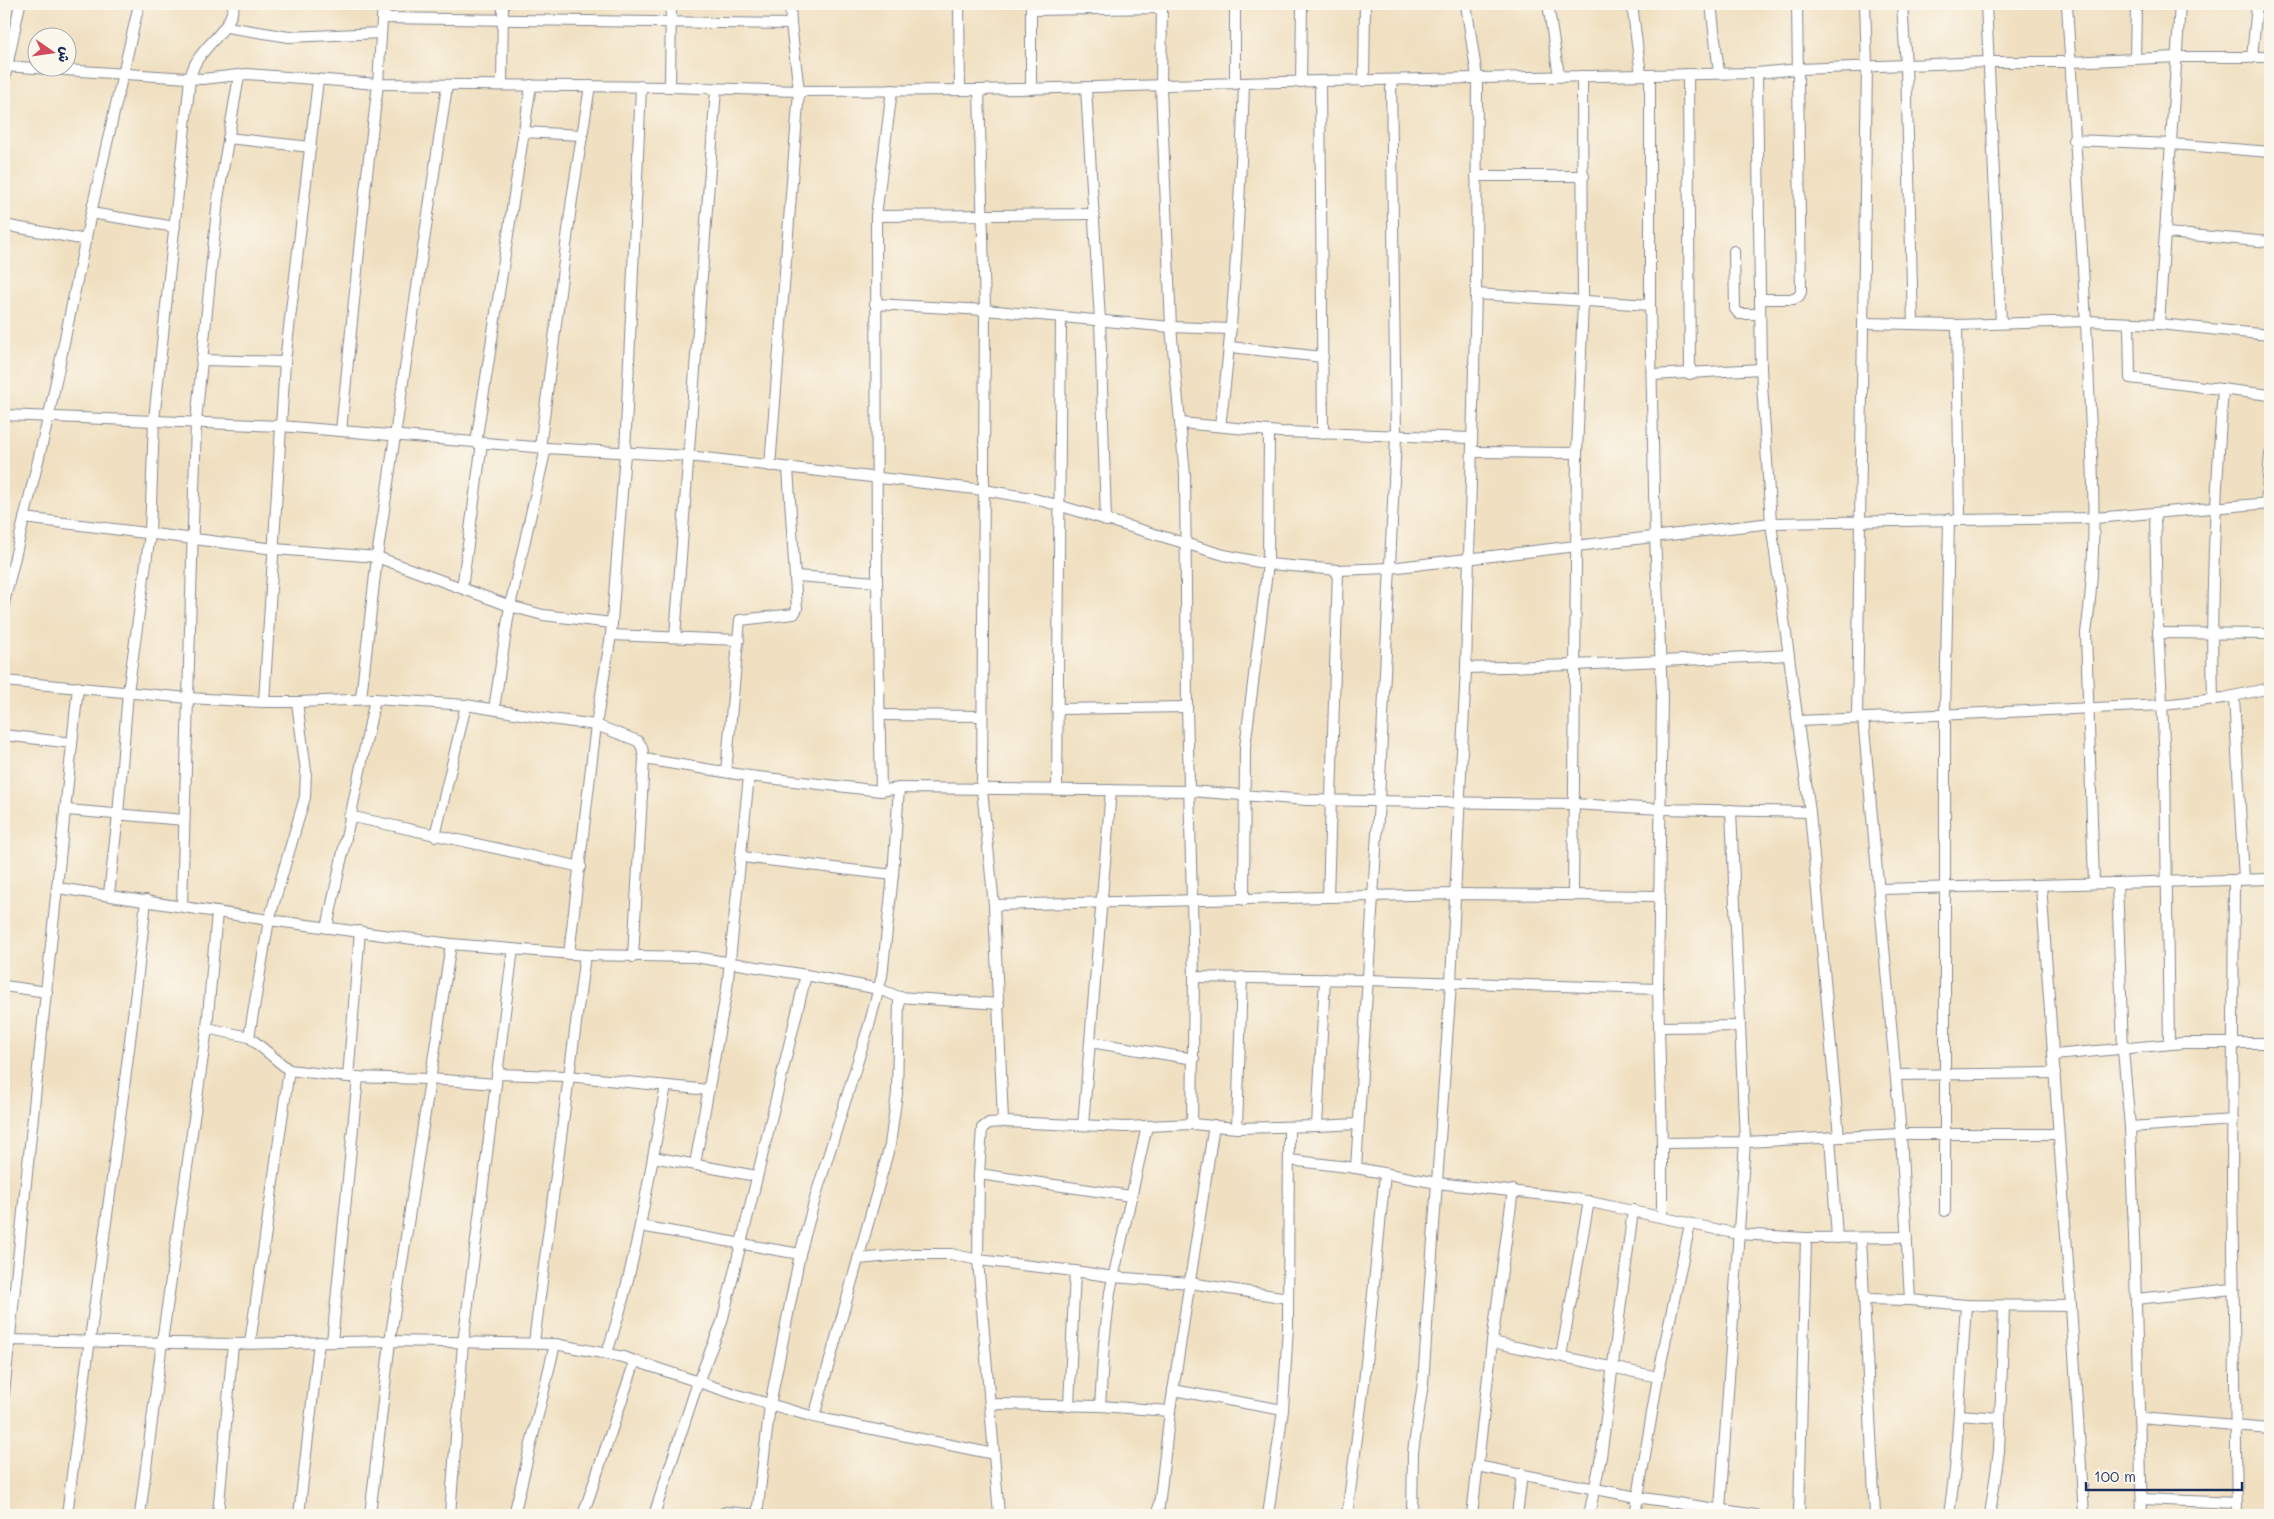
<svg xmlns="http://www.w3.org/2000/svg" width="2274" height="1519" viewBox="0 0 2274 1519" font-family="Mali,'Playpen Sans Arabic',sans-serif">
<rect width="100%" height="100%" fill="#fbf7ec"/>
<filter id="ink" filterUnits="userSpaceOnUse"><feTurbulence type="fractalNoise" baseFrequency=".02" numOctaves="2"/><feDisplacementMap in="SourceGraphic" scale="10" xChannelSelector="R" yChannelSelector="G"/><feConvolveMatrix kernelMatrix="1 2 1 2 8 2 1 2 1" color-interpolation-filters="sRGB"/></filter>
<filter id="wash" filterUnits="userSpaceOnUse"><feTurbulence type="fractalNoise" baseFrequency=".0096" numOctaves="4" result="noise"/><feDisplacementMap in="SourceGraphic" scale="20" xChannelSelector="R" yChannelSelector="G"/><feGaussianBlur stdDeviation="1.12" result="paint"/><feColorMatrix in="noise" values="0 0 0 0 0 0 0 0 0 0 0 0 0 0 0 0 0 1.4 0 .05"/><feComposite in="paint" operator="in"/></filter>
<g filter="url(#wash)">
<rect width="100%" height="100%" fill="#f0e0c1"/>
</g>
<g filter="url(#ink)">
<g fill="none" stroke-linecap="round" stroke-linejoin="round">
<g stroke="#868890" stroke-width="12">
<g id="street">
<polyline points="959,4 960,90"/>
<polyline points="1162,4 1161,87 1171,327 1185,475 1187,707 1194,977 1192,1124"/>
<polyline points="1548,4 1559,76"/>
<polyline points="1632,4 1641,75"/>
<polyline points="1711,4 1719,73"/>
<polyline points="1902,4 1906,65 1913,323"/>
<polyline points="1986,4 2001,323"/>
<path d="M 2067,4 C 2074,132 2084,260 2089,388 C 2093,470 2098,552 2086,633 L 2094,883"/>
<polyline points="1031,10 1162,8"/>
<polyline points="382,18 791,24"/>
<polyline points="227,27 289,37 381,33"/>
<polyline points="2135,58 2136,4"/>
<polyline points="2252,58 2257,4"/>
<polyline points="4,66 203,79 247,74 378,84 670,87 799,91 979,90 1320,81 1757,73 1799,69 1988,62 2070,62 2177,57 2270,57"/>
<polyline points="1757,73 1761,369 1771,523 1810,812 1839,1137"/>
<polyline points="1688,74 1690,374"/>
<polyline points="1650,75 1650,305 1655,536 1662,694 1658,989 1662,1143 1662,1216"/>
<polyline points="4,81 20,4"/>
<polyline points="1320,81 1323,434"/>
<polyline points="1364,81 1365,4"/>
<polyline points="1301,82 1302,4"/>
<polyline points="1235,84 1235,4"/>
<polyline points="502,85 503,4"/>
<polyline points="670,87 671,4"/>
<polyline points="1086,88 1100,320 1106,521"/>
<polyline points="1031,89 1031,5"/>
<polyline points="979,90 985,310 982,790 994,905 1003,1122 989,1123 982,1128 979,1174 978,1260 999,1515"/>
<polyline points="523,132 582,135"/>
<polyline points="228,138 311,147"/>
<polyline points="2073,140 2172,144 2270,152"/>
<polyline points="1476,176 1584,176"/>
<polyline points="91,213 175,227"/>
<polyline points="876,216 892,90"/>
<polyline points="4,225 86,240"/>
<polyline points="2167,233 2270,242"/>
<polyline points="1734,251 1735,309 1739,314 1759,314"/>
<polyline points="1476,294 1650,305"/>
<polyline points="1760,299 1794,299 1799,296 1801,292 1797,4"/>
<polyline points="875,304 985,310 1171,327 1231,329"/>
<polyline points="1864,323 1957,325 2086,321 2159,324 2270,335"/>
<polyline points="2129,323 2130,378 2270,395"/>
<polyline points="2159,324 2180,4"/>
<polyline points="1957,325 1960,519"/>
<polyline points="1230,347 1323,357"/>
<polyline points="201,360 285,362"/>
<polyline points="1652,375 1761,369"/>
<polyline points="4,415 281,426 546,448 688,456 984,490 1031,498 1061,506 1224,555 1268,564 1338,570 1390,568 1771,523 2095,518 2270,503"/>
<polyline points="1180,423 1281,432 1472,438"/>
<path d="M 1220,426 C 1235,313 1240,199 1244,84"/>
<polyline points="341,431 365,191 378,84 383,4"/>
<polyline points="476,443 531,85"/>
<polyline points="540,448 572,199 590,86"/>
<polyline points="1472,452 1577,453"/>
<polyline points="770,466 799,91 791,24 790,4"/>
<polyline points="2266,503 2270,454"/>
<polyline points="2155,513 2157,606 2165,761 2169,1044"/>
<polyline points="24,518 275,549 377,557 510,606 543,615 612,623"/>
<polyline points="796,576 877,582"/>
<polyline points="462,588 482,443"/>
<polyline points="4,603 49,415 91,213 139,4"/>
<polyline points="2158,633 2270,634"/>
<polyline points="611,635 739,640"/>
<polyline points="675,637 716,89"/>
<polyline points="1466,668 1574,665 1789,655"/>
<polyline points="4,681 188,698 264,702 297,702 375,699 466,705 551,719 596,725 638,741 642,747 644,759 633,957"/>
<polyline points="2234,696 2244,880"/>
<polyline points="361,698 377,557 447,86"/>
<path d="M 2213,700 C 2210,596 2216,493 2223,389"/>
<polyline points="264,702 285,362 318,80"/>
<polyline points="494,709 510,606 546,448"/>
<polyline points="1057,709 1187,707"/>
<polyline points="880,715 982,716"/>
<polyline points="1857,718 1867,66 1865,4"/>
<polyline points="1863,718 1901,1134 1910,1300"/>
<polyline points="1798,721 2163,705 2224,698 2270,688"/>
<polyline points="4,735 72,743"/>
<polyline points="644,759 749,776 881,791 899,788 1190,791 1307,800 1573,804 1661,809 1810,812"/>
<polyline points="726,772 740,620 794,614 797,609 788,468"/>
<polyline points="1057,789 1061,318"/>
<polyline points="881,791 877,582 876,216 1094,214"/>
<polyline points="67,810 184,820"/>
<polyline points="349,816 581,867"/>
<polyline points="435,836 466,705"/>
<polyline points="742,857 893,875"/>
<polyline points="2234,880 2232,1181 2237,1515"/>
<polyline points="2117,883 2123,1050 2130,1127 2134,1235 2142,1515"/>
<polyline points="2041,885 2071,1306 2084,1515"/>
<polyline points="58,888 269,920 451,944 585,955 695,957 806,975 879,989 899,997 999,1004"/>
<polyline points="1880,889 2270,879"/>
<path d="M 109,894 L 118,815 L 128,692 L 150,534 L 154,420 L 190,79 C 195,47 230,36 234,4"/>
<polyline points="1573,894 1577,453 1583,301 1582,76"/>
<polyline points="1328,897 1338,570"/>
<polyline points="1244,900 1245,747 1268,564 1269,431"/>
<polyline points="182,905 196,422 218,199 239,76"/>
<polyline points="994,905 1455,894 1660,896"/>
<polyline points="327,928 375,699"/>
<polyline points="569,954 596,725 611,635 625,453 641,86"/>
<polyline points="1194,977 1366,980 1658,989"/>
<polyline points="4,986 47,992"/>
<polyline points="1660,1027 1740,1026"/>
<polyline points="207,1028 249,1037 289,1070 348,1077 430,1079 496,1084"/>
<polyline points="249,1037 269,920 305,797 306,771 297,702"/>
<polyline points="1090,1042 1194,1059"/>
<polyline points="2054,1055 2183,1043 2270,1043"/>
<polyline points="497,1074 567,1076 709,1090"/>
<polyline points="1896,1075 2055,1073"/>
<polyline points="348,1077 360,931"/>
<polyline points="1083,1125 1111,790"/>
<polyline points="1147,1126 1192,1124 1237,1128 1317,1126 1325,979"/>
<polyline points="1317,1126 1358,1124"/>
<polyline points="2130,1127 2233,1120"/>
<polyline points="1237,1128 1242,977"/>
<polyline points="1830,1137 1837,1238"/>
<polyline points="1662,1143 1745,1142 1901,1134 2058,1134"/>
<polyline points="653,1157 756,1176"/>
<polyline points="1289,1160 1356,1168 1437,1183 1572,1198 1738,1234 1806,1238 1907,1237"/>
<polyline points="695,1164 727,989 749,776"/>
<polyline points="1356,1168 1379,801 1396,437 1391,80"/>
<polyline points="979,1174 1131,1196"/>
<polyline points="1945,1211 1945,714 1949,519"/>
<polyline points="640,1226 800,1254"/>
<polyline points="1861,1238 1875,1515"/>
<polyline points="858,1259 913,1254 951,1254 978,1260 1075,1271 1113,1277 1190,1283 1288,1298"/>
<polyline points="1865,1299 1910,1300 1966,1305 2071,1306"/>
<polyline points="2136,1299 2233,1289"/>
<polyline points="4,1340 233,1344 390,1341 555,1344 623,1357 741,1396 814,1417 994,1454"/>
<polyline points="332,1342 358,1077"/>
<polyline points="534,1342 585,955"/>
<polyline points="1492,1342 1658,1377"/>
<polyline points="250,1343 289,1070"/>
<path d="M 607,1353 C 636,1266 649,1176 666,1086"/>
<polyline points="1561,1356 1589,1201"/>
<polyline points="1173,1390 1283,1410"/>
<polyline points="4,1393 78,687"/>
<polyline points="991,1404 1100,1406 1104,1344 1110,1292 1147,1126 1126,1127 1003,1122"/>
<polyline points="1069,1406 1075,1271"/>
<polyline points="1100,1406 1170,1411"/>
<polyline points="1959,1415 2000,1418"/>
<polyline points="814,1417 890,1145 897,1093 899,997"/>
<polyline points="2140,1418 2270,1429"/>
<polyline points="1477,1466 1637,1497 1756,1515"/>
<polyline points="2142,1499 2237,1503"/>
<polyline points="1720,1510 1745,1142 1731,810"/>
<path d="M 67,1515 C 92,1310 125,1106 146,900"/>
<polyline points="140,1515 162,1342 207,1028 217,912"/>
<polyline points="218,1515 233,1344"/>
<polyline points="299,1515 319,1342"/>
<polyline points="370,1515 390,1341 451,944"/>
<polyline points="450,1515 463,1343 513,949"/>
<polyline points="514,1515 555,1344"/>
<polyline points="583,1515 635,1361"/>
<polyline points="654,1515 698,1382 722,1322 806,975"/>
<polyline points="719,1515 726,1512 761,1515"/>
<polyline points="757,1515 770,1405 800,1254 816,1195 870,1022 882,976 893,875 899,788"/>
<polyline points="1158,1515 1170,1411 1214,1125"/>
<polyline points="1268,1515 1283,1410 1288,1327 1289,1127"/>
<polyline points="1347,1515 1364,1383 1385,1174"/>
<polyline points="1412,1515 1413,1452 1423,1383 1451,982 1466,668 1476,294 1477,77 1466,4"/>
<polyline points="1472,1515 1492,1342 1513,1190"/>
<polyline points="1517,1515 1522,1474"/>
<polyline points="1589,1515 1601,1457 1633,1210"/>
<polyline points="1635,1515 1658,1377 1690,1224"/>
<polyline points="1799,1515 1806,1238"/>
<polyline points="1949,1515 1955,1470 1966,1305"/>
<polyline points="1990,1515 1999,1451 2004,1306"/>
</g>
</g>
<use href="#street" stroke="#fff" stroke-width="10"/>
</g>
</g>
<rect width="2274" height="1519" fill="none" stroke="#fbf7ec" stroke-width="20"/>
<g transform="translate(52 52) rotate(103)"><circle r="24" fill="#fbf7ec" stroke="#a1a7b3"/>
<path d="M0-4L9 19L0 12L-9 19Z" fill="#d1495b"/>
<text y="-8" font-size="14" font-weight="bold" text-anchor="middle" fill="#1b2f5e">ش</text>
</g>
<path d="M2086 1482v8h156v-8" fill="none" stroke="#1b2f5e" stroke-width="2.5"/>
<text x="2094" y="1482" font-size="15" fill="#1b2f5e" stroke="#fbf7ec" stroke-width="4" paint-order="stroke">100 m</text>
</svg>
